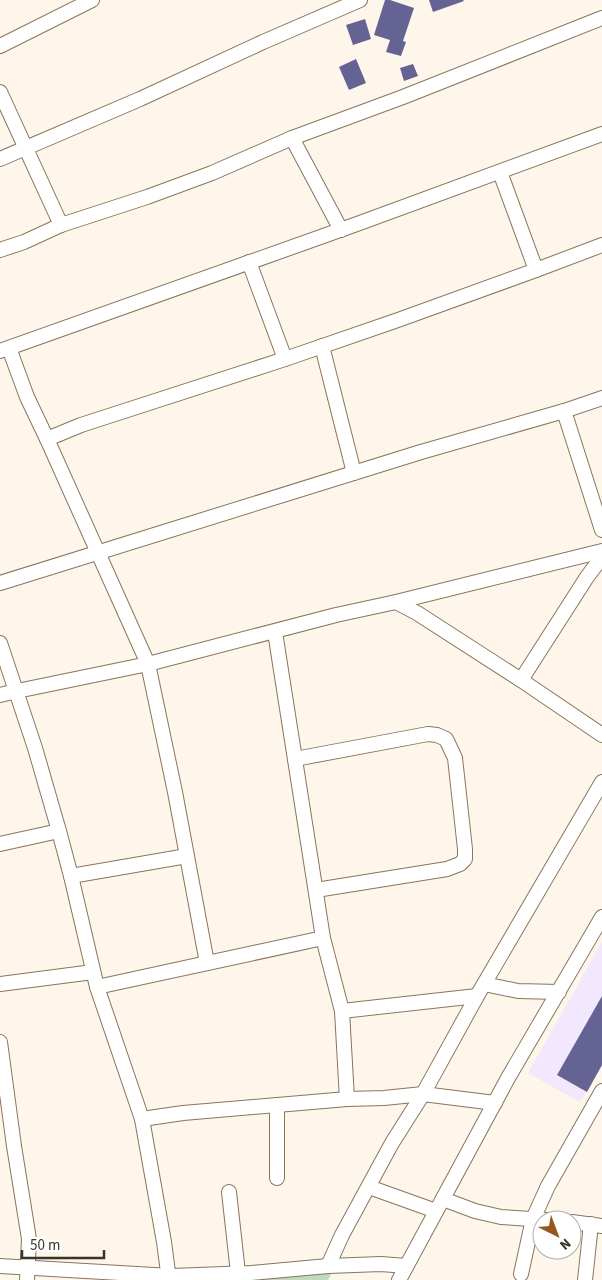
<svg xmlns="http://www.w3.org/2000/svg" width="602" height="1280" viewBox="0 0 602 1280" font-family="'Source Sans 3',sans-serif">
<rect width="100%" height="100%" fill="#fef5eb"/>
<polygon fill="#f2e8fd" points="602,942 602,1063 580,1102 528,1073"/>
<polygon fill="#bfdbbe" points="333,1270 328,1280 178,1280"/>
<g fill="#656394">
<polygon points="385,0 390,0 414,8 403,41 406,42 401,56 386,52 390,40 374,35"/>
<polygon points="429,0 463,0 464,1 433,12"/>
<polygon points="365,19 371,39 353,45 346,25"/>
<polygon points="356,59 366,83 349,90 339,67"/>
<polygon points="413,64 418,76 404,81 400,68"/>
<polygon points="602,996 602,1065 587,1092 557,1075"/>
</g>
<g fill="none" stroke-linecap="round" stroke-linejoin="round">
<g stroke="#88755e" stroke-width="16">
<g id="street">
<polyline points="0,46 92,0"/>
<polyline points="0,92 61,225"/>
<polyline points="292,138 341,230"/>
<polyline points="0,159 140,99 263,42 360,0"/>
<polyline points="0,250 24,242 61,225 147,197 212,173 292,138 403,97 602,18"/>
<polyline points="249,262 285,359"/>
<polyline points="536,270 602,245"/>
<polyline points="322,346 354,473"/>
<polyline points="9,348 27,397 47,439"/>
<polyline points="0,351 357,224 602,134"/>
<polyline points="564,411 602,530"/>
<polyline points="0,583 421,452 564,411 602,398"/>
<polyline points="396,602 602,551"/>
<polyline points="275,632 323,938 342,1011 347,1099"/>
<polyline points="0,643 35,748 59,831 71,876 97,987 142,1119 164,1242 169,1280"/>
<polyline points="521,680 587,577 602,557"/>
<polyline points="0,695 17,691 148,664 336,615 396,602 417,613 521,680 602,735"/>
<polyline points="295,759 428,734 437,735 446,739 455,758 465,849 465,859 460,864 447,869 316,890"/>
<polyline points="0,844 59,831"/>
<polyline points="71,876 187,856"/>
<polyline points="207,963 175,792 148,664 47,439 81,425 285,359 398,320 536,270 500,172"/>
<polyline points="0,984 93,972"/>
<polyline points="484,984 518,991 559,992"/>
<polyline points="97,987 323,938"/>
<polyline points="342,1011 477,996"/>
<polyline points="0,1042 14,1146 29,1239 27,1280"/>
<polyline points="142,1119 183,1113 347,1099 384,1098 423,1094 495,1103"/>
<polyline points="277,1178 277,1105"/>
<polyline points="369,1187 436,1211"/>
<polyline points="229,1192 238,1273"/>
<polyline points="443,1199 475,1211 501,1217 547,1220"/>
<polyline points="572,1222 602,1226"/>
<polyline points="0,1266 171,1276 251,1273 328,1266 381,1264 406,1266"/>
<polyline points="328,1266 342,1235 392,1143 423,1094 477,996 602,782"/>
<polyline points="521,1274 533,1219 548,1186 602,1091"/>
<polyline points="399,1280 508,1078 602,917"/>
<polyline points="585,1280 591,1224"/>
</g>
</g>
<use href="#street" stroke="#fff" stroke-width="14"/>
</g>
<g transform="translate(557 1235) rotate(138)"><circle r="24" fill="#ffffff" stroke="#b1ada9"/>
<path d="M0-4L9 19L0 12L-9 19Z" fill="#95571c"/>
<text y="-8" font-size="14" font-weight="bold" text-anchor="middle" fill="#3b3329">N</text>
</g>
<path d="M22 1250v8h82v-8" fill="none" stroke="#3b3329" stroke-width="2.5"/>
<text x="30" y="1250" font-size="15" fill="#3b3329" stroke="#ffffff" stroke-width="4" paint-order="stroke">50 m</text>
</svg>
